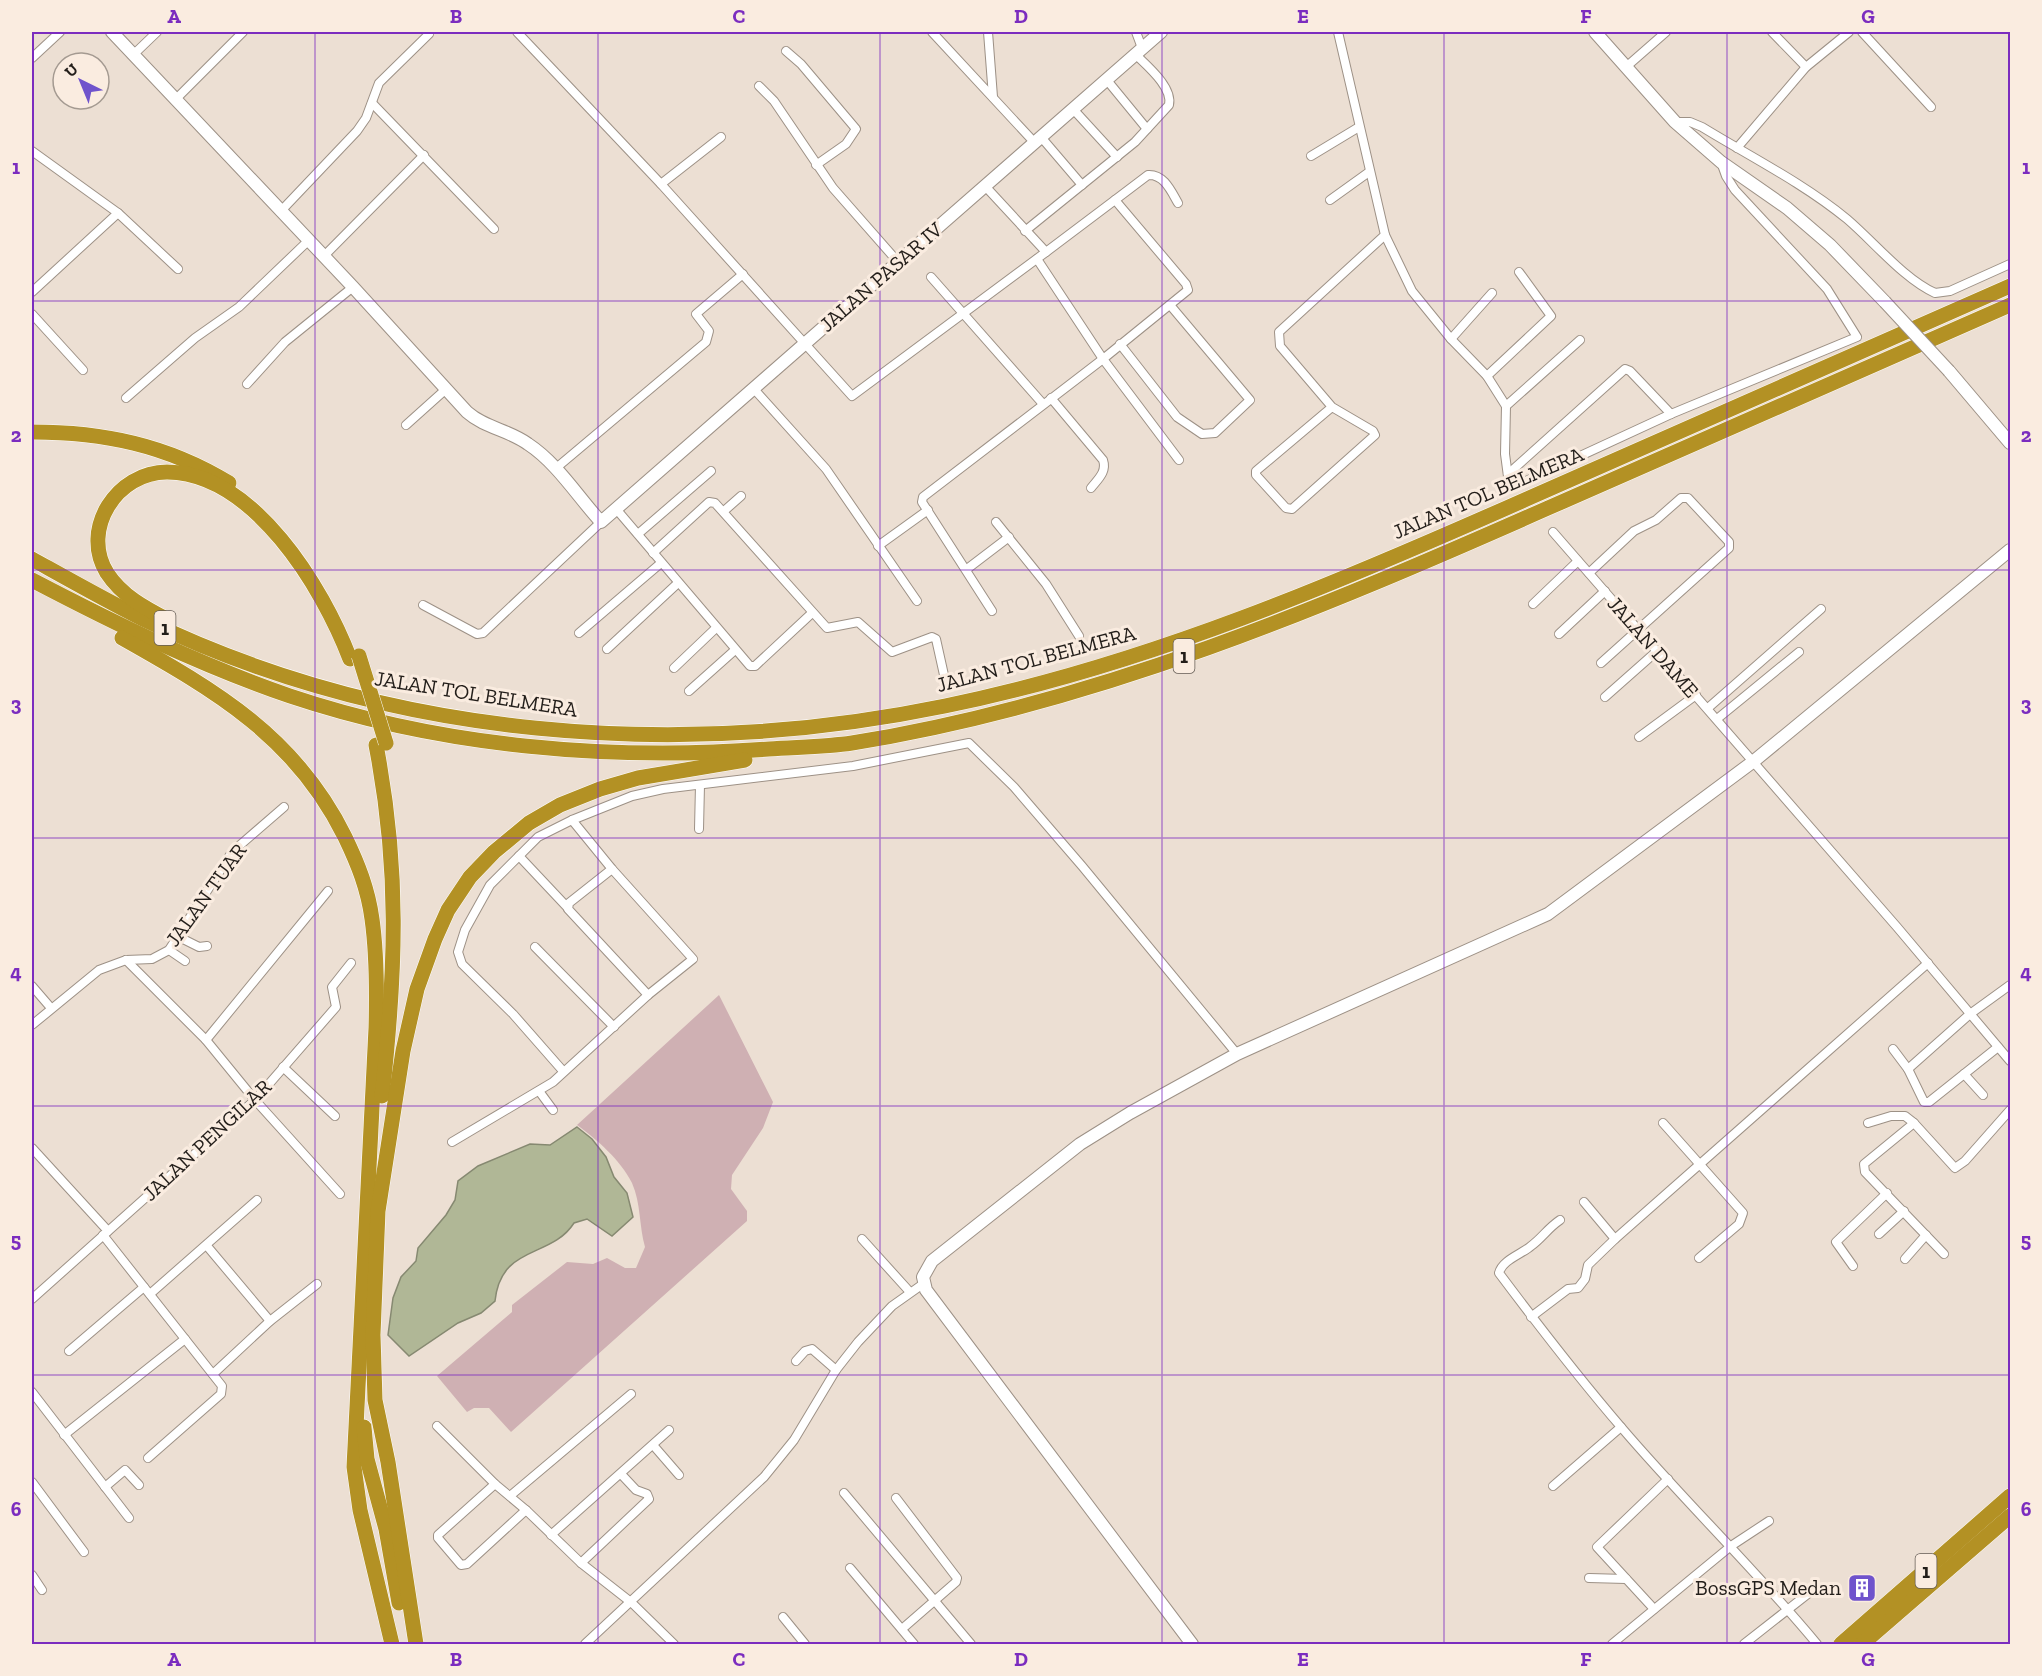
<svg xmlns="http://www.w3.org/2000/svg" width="2042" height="1676" viewBox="0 0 2042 1676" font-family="'Zilla Slab',serif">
<rect width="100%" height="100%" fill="#ecdfd3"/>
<path fill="#cfb0b3" d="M 719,995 L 773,1102 L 763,1128 L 732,1175 L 731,1189 L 747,1211 L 747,1221 L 511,1432 L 489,1408 L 474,1408 L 467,1412 L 437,1376 L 512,1312 L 512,1305 L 567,1262 L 593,1264 L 607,1258 L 625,1268 L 636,1268 L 645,1247 C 639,1226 641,1203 632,1183 C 620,1159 597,1140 577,1125 Z"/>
<path fill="#b0b796" stroke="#868971" stroke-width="1.5" d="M 577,1127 L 592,1139 L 606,1157 L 614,1177 L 627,1193 L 633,1217 L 612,1236 L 587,1219 L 574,1223 C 551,1259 501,1244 495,1301 L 481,1313 L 458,1323 L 409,1356 L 388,1335 L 393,1298 L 401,1277 L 416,1261 L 418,1248 L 446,1215 L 455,1200 L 458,1181 L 478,1166 L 530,1144 L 550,1145 Z"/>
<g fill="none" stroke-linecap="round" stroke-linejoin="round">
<g stroke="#9d9186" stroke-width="10">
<g id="street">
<polyline points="517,32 661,184 721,137"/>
<polyline points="932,32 1034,142"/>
<polyline points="988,32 993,97"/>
<polyline points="1136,32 1142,48"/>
<polyline points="1772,32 1806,67"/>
<polyline points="1862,32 1931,107"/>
<polyline points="786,51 801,64 856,129 846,144 816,165"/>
<polyline points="133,55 157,32"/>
<polyline points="32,58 60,32"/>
<polyline points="1626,67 1666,32"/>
<polyline points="1106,79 1147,129"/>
<polyline points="759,86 774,101 833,188 898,262"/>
<polyline points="175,100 243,32"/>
<polyline points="372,103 494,229"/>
<polyline points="1073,109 1117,157"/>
<path d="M 1675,122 L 1690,122 L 1702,127 C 1751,157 1803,183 1847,219 C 1874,242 1904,279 1935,293 L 1950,291 L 2010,264"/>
<polyline points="1041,137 1082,185"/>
<polyline points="1737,148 1806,67 1849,32"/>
<polyline points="32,151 118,213 178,269"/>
<polyline points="1311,156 1359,127"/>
<polyline points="661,184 852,396 1046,252"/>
<polyline points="985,186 1046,252 1115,200 1186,284 1188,290 1103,359 923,497 922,502 992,611"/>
<path d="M 1115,200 L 1148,175 C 1164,174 1171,191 1178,203"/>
<polyline points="1330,200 1369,172"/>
<polyline points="280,212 357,131 366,118 379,83 429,34"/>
<path d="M 1025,231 L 1135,142 L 1169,105 C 1173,87 1147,66 1135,54"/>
<polyline points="1385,235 1412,291 1451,339 1487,376 1506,406 1505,454 1509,484 1513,487 1671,414 1857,337 1827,289 1735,190 1726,176 1721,162"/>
<polyline points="323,257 424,155"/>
<polyline points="1037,259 1103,359 1179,460"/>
<polyline points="931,277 1043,404"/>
<polyline points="32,292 118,213"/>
<polyline points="32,314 83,370"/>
<polyline points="1451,339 1492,293"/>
<polyline points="1120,344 1177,417 1202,434 1215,433 1250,400 1170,305"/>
<polyline points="1487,376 1551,316 1519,272"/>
<polyline points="247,384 285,342 353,287"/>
<polyline points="754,389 826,469 917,601"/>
<polyline points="126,398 195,338 239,307 308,241"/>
<path d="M 1051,398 L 1103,460 C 1107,472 1098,479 1091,488"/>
<polyline points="1506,406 1580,340"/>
<polyline points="1332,407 1373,431 1375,435 1292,509 1286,508 1256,475 1256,471 1332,407 1280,346 1279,332 1385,235 1338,32"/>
<polyline points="406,425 445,390"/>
<polyline points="555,469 706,342 709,331 696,314 743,274"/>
<polyline points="1508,474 1625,369 1630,371 1671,414"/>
<polyline points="617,510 750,666 755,666 812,613"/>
<polyline points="724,511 741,496"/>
<polyline points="996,522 1046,584 1079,636"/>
<polyline points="1553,532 1897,927 2010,1061"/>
<polyline points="638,534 711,471"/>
<polyline points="878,546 928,510"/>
<polyline points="653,553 709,502 715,503 827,628 858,622 892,652 932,637 936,639 944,675"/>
<polyline points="967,569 1009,537"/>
<polyline points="1589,573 1634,531 1656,520 1681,498 1688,498 1729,542 1729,548 1601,663"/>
<polyline points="1533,604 1578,561"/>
<polyline points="423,605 477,634 483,633 601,522"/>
<polyline points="579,633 661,563"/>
<polyline points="1559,634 1605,591"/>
<polyline points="607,649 678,583"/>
<polyline points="674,668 716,628"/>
<polyline points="689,691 735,650"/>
<polyline points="1605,697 1657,651"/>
<polyline points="1708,708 1821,609"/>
<polyline points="1717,719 1799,652"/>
<polyline points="1639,737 1696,695"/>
<polyline points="699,829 700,785"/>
<polyline points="519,856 567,907"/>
<polyline points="612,869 569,903 568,909 648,995"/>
<polyline points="179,937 199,947 207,946"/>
<polyline points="535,947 614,1027"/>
<polyline points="169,950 185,961"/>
<polyline points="126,960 206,1040 255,1100 340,1194"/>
<polyline points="32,986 51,1008"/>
<polyline points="32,1025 99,970 126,960 152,959 169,950 232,852 284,807"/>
<polyline points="206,1040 328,891"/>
<polyline points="1998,1047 1929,1102 1924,1102 1908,1069 1970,1014 2010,985"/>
<polyline points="1893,1049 1908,1069"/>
<polyline points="283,1067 335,1116"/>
<polyline points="563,1071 513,1014 462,964 458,952 465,930 490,885 538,837 572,820 632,796 663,789 853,766 969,743 1014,787 1082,866 1237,1054"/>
<polyline points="1964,1074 1983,1095"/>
<polyline points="539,1091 553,1110"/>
<polyline points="1663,1123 1743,1213 1739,1224 1699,1258"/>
<polyline points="1868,1123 1891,1116 1905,1116 1914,1123"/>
<polyline points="452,1142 553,1082 648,995 693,959 612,869 572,820"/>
<polyline points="32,1148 108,1231"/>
<polyline points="1584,1202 1615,1239"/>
<path d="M 1560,1220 C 1548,1228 1542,1238 1531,1246 C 1522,1254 1502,1260 1499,1273 C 1538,1325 1578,1377 1621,1427 C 1684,1501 1755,1569 1817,1644"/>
<polyline points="1879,1234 1904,1211"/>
<polyline points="103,1235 222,1386 221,1394 148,1458"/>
<polyline points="862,1239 909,1291"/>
<polyline points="207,1246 270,1321"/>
<polyline points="1944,1254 1865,1172 1864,1164 1914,1123 1955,1168 1965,1161 2010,1110"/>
<polyline points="1905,1259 1926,1235"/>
<polyline points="1853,1266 1836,1242 1887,1193"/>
<polyline points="150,1294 257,1200"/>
<polyline points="32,1299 255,1100 336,1007 332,987 351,963"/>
<polyline points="1531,1317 1568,1289 1578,1288 1585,1279 1588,1265 1615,1239 1928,963"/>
<polyline points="69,1351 144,1287"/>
<polyline points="796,1361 805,1351 812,1349 836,1370"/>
<polyline points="213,1374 270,1321 317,1284"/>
<polyline points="32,1392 129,1518"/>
<polyline points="437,1426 495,1484 526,1510 581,1563 632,1603 674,1644"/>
<polyline points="64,1435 185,1339"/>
<polyline points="653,1445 679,1475"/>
<polyline points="32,1482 84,1552"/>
<polyline points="495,1484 438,1535 438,1538 461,1565 467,1564 526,1510"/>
<polyline points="1553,1486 1621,1427"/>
<polyline points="105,1487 125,1470 139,1485"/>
<polyline points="844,1493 971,1644"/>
<polyline points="510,1496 631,1394"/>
<polyline points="896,1498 957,1578 956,1582 902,1629"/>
<polyline points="551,1535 669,1430"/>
<polyline points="581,1563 649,1499 647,1494 636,1490 621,1474"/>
<polyline points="850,1568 914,1644"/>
<polyline points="32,1575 42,1590"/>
<polyline points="1589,1578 1626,1579"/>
<polyline points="1654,1609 1597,1547 1668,1479"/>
<polyline points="783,1617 805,1644"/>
<polyline points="585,1644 764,1477 794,1440 836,1370 858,1342 892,1306 923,1284"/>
<polyline points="1612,1644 1731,1546 1769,1521"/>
<polyline points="1744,1644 1814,1589"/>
</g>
</g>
<g stroke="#9d9186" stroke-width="14">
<g id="secondary">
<path d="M 112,32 L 353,287 L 467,412 C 485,428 509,430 528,444 C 557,463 578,497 601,522 L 1161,32"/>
<polyline points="1595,32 1675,122 1721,162 1787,208 1830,245 1885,302"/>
<polyline points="1949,371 2010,443"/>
<polyline points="1192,1644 926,1290 923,1277 932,1261 1080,1144 1130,1113 1237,1054 1548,914 1754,761 2010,550"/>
</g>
</g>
<g stroke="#fff" stroke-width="16">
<g id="highway">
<path d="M 32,432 C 103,432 167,445 229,483"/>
<path d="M 32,559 C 68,579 105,600 143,619 C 390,739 678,761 945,706 C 1147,665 1340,582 1529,498 C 1690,428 1850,356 2010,286"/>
<path d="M 32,580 C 116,624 200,665 290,696 C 442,747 610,761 769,749 C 796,747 825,747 852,743 C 1096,704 1324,607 1548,508 C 1702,440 1856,372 2010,305"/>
<path d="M 168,620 C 145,608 122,596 107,573 C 80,529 117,472 167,472 C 254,473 323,588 350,659"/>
<path d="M 122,638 C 216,691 296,737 345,837 C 358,864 368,889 372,919 C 377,955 377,991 376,1028 L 354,1467 L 360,1510 L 392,1644"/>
<path d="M 376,745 C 400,869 396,971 382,1096"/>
<polyline points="364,1427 367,1459 386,1529 399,1603"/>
<polyline points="416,1644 388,1462 375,1400 373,1335 378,1211 403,1051 417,989 435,939 448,910 470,877 494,852 529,823 560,805 600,789 638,778 745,760"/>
<polyline points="1841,1644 2010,1496"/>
<polyline points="1862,1644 2010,1516"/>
</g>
</g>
<use href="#street" stroke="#fff" stroke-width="8"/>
<use href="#secondary" stroke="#fff" stroke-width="12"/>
<use href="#highway" stroke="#b39124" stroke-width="15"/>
<g stroke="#9d9186" stroke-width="14" stroke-linecap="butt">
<polyline id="secondary-bridge" points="1885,302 1949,371"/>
</g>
<g stroke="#fff" stroke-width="16" stroke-linecap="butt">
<polyline id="highway-bridge" points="359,656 386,743"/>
</g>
<use href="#secondary-bridge" stroke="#fff" stroke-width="12"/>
<use href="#highway-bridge" stroke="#b39124" stroke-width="15"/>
</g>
<path fill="none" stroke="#7b2cbf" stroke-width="1.5" stroke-opacity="0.55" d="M 315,32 L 315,1644M 598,32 L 598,1644M 880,32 L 880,1644M 1162,32 L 1162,1644M 1444,32 L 1444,1644M 1727,32 L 1727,1644M 32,301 L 2010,301M 32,570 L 2010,570M 32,838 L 2010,838M 32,1106 L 2010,1106M 32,1375 L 2010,1375"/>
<defs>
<g id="building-square" transform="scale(1.5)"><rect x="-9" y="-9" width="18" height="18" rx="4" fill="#6f53cc" stroke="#faece0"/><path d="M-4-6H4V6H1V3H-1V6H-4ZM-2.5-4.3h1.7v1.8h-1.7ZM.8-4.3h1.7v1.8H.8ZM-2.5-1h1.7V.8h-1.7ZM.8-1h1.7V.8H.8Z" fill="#fff"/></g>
</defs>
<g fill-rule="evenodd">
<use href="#building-square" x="1862" y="1588"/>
</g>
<g text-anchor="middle" stroke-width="6" stroke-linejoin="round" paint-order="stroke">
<g fill="#faece0" stroke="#645c55" stroke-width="1.5">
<rect x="154.5" y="611" width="21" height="34" rx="4.5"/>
<rect x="1173.5" y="639" width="21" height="34" rx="4.5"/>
<rect x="1915.5" y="1554" width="21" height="34" rx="4.5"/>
</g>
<g font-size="20" font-weight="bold" fill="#231e1a">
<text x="165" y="635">1</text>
<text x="1184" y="663">1</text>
<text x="1926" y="1578">1</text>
</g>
<g font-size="21" fill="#231e1a" stroke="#faece0">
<text transform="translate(881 277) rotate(-41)" y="7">JALAN PASAR IV</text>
<text transform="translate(1488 493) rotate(-23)" y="7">JALAN TOL BELMERA</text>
<text transform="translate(1653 647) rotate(49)" y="7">JALAN DAME</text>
<text transform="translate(1036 659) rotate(-15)" y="7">JALAN TOL BELMERA</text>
<text transform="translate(476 694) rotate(9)" y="7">JALAN TOL BELMERA</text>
<text transform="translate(206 895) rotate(-54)" y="7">JALAN TUAR</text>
<text transform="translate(207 1140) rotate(-43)" y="7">JALAN PENGILAR</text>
</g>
<g font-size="21" fill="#231e1a" stroke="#faece0" text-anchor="end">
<text x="1841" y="1595">BossGPS Medan</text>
</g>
</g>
<rect width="2042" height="1676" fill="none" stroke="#faece0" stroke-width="66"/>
<g transform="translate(81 81) rotate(317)"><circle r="28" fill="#faece0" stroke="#a49a91" stroke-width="1.5"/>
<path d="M0-4.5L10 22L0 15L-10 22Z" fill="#6f53cc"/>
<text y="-9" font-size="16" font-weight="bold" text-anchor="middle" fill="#231e1a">U</text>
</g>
<rect x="33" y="33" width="1976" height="1610" fill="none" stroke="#7b2cbf" stroke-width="2"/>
<g font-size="20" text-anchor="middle" font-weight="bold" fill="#7b2cbf">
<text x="174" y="23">A</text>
<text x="456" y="23">B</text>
<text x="739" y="23">C</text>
<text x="1021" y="23">D</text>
<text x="1303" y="23">E</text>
<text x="1586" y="23">F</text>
<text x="1868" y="23">G</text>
<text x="16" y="174">1</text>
<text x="2026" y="174">1</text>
<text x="16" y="442">2</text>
<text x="2026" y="442">2</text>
<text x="16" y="711">3</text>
<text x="2026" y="711">3</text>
<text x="16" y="979">4</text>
<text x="2026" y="979">4</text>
<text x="16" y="1247">5</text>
<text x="2026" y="1247">5</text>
<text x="16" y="1516">6</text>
<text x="2026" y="1516">6</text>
<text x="174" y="1666">A</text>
<text x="456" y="1666">B</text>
<text x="739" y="1666">C</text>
<text x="1021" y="1666">D</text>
<text x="1303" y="1666">E</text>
<text x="1586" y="1666">F</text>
<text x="1868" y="1666">G</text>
</g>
</svg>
